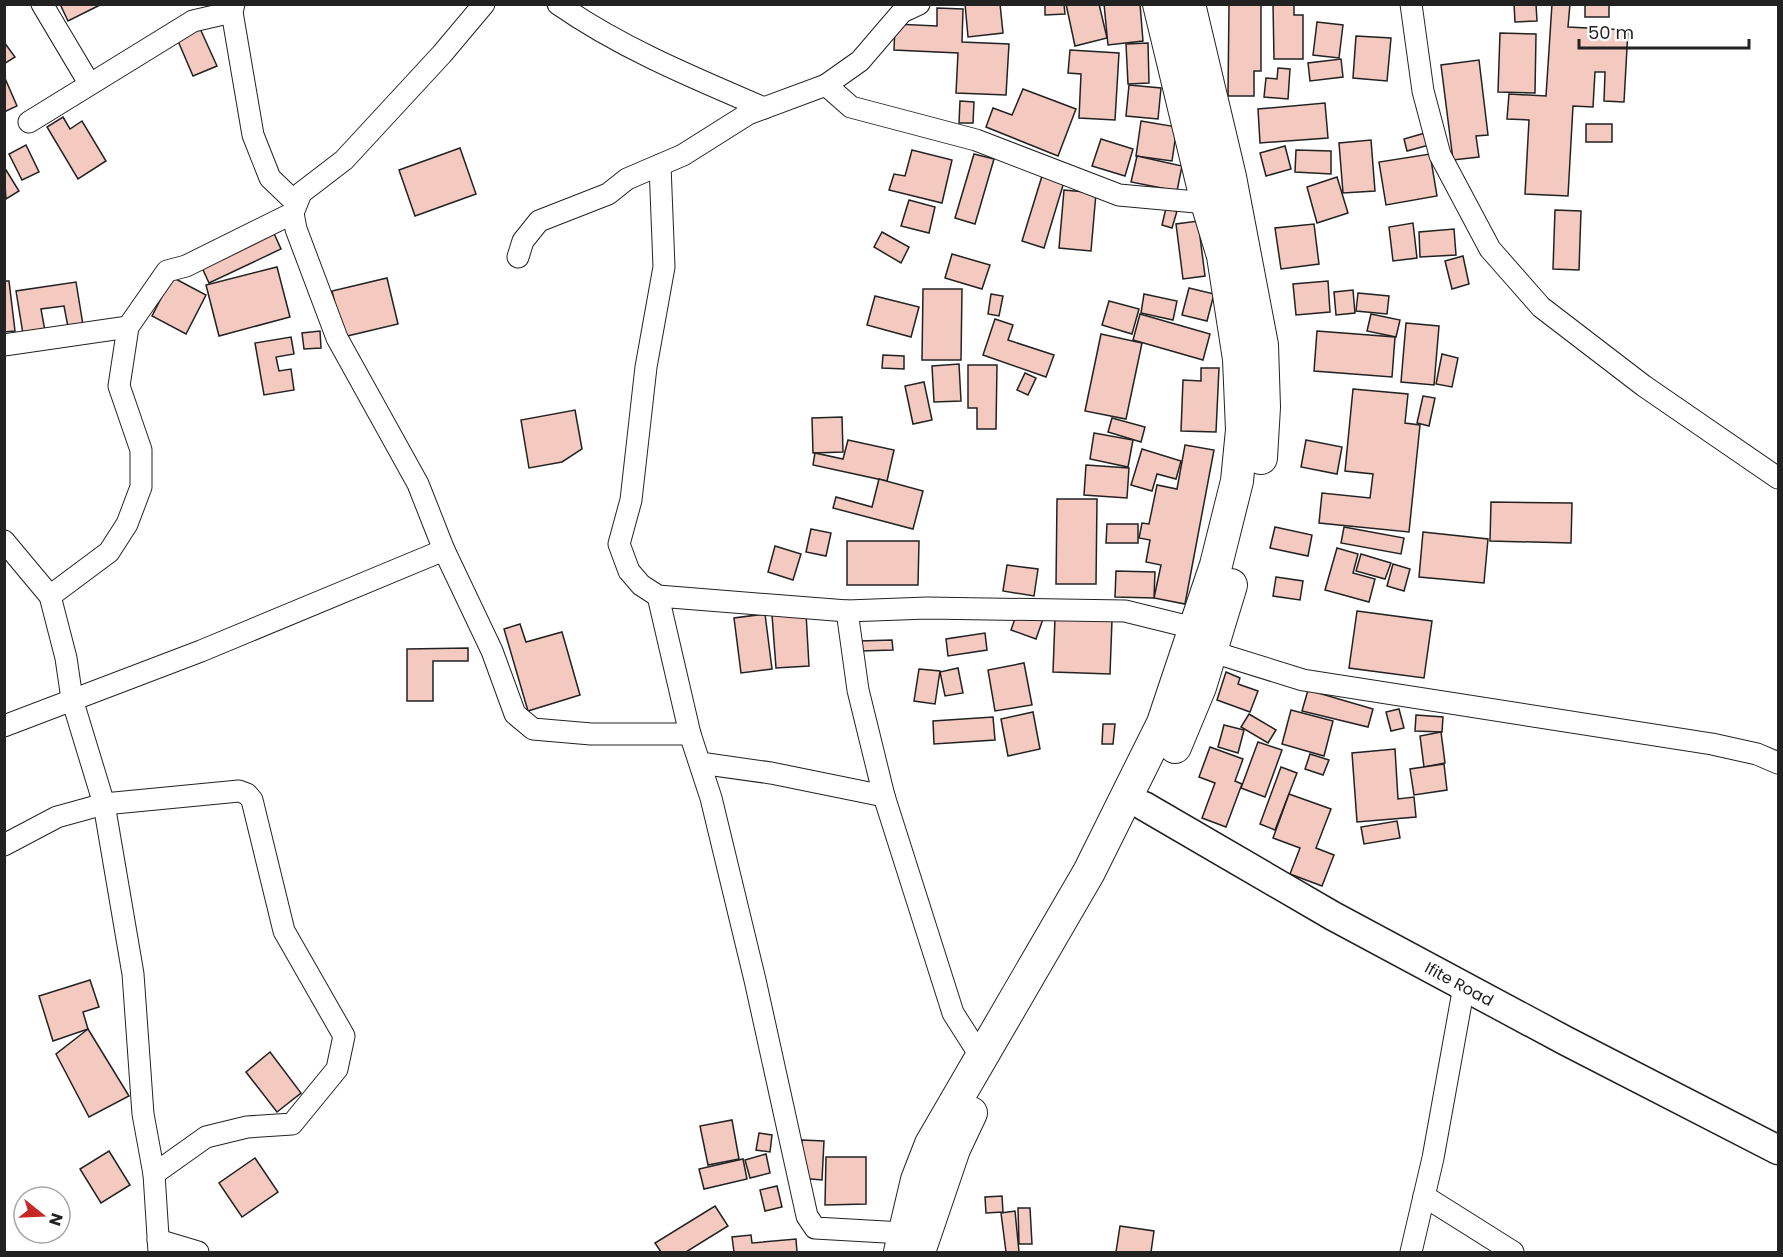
<svg xmlns="http://www.w3.org/2000/svg" width="1783" height="1257" viewBox="0 0 1783 1257" font-family="Poppins,sans-serif">
<rect width="100%" height="100%" fill="#fff"/>
<g fill="#f3c9c0" stroke="#222" stroke-width="1.5">
<polygon points="60,4 102,4 68,21"/>
<polygon points="965,4 1000,4 1003,33 968,37"/>
<polygon points="1045,4 1064,4 1065,14 1045,15"/>
<polygon points="1066,4 1099,4 1107,38 1075,46"/>
<polygon points="1104,4 1140,4 1143,41 1108,45"/>
<polygon points="1229,4 1261,4 1261,71 1254,71 1254,96 1228,96"/>
<polygon points="1273,4 1294,4 1294,15 1303,15 1303,59 1274,59"/>
<polygon points="1514,4 1536,4 1537,21 1515,22"/>
<polygon points="1552,4 1570,4 1568,27 1628,30 1624,102 1604,101 1605,72 1595,72 1593,107 1573,106 1568,196 1525,194 1529,120 1507,119 1509,94 1546,96"/>
<rect x="1585" y="4" width="24" height="13"/>
<polygon points="937,8 963,9 962,42 1009,44 1006,95 956,93 958,53 894,50 895,24 937,26"/>
<polygon points="1317,22 1343,25 1339,58 1313,55"/>
<polygon points="198,24 217,66 193,76 175,34"/>
<polygon points="1500,33 1536,34 1535,93 1498,92"/>
<polygon points="1356,36 1391,38 1387,81 1353,78"/>
<polygon points="4,42 15,57 4,64"/>
<polygon points="1148,43 1149,83 1128,84 1126,44"/>
<polygon points="1070,50 1119,53 1115,120 1079,118 1081,74 1068,73"/>
<polygon points="1341,59 1343,77 1310,81 1308,63"/>
<polygon points="1479,60 1488,135 1476,136 1479,157 1453,160 1441,65"/>
<polygon points="1278,68 1290,69 1288,99 1264,97 1266,78 1277,79"/>
<polygon points="4,76 17,106 4,112"/>
<polygon points="1129,85 1161,88 1158,119 1126,116"/>
<polygon points="1023,89 1076,109 1058,156 986,127 993,108 1012,115"/>
<polygon points="960,101 974,102 973,123 959,123"/>
<polygon points="1325,103 1328,138 1260,143 1258,109"/>
<polygon points="63,117 70,129 82,121 106,161 78,179 47,127"/>
<polygon points="1141,121 1177,127 1172,161 1136,156"/>
<rect x="1586" y="124" width="26" height="18"/>
<polygon points="1425,133 1429,145 1407,151 1404,139"/>
<polygon points="1101,139 1133,149 1125,176 1092,166"/>
<polygon points="1371,140 1375,191 1343,193 1339,143"/>
<polygon points="26,145 39,172 22,180 9,154"/>
<polygon points="1285,146 1291,169 1266,176 1260,153"/>
<polygon points="460,148 476,194 415,216 399,170"/>
<polygon points="912,150 952,160 942,203 889,190 894,174 905,176"/>
<polygon points="1296,150 1331,151 1331,174 1295,172"/>
<polygon points="974,154 994,159 975,224 955,218"/>
<polygon points="1430,154 1437,196 1386,205 1379,162"/>
<polygon points="1137,156 1182,166 1177,191 1131,182"/>
<polygon points="6,170 19,191 6,199 4,171"/>
<polygon points="1042,176 1064,182 1044,248 1022,241"/>
<polygon points="1337,177 1348,213 1317,223 1307,187"/>
<polygon points="1064,190 1096,193 1091,251 1059,248"/>
<polygon points="909,200 935,207 929,233 901,226"/>
<polygon points="1166,208 1177,211 1172,228 1162,225"/>
<polygon points="1555,210 1581,211 1579,270 1553,269"/>
<polygon points="1198,221 1205,276 1183,279 1176,224"/>
<polygon points="1413,223 1417,258 1393,261 1389,227"/>
<polygon points="1314,224 1319,264 1281,269 1275,228"/>
<polygon points="272,229 281,249 209,283 200,263"/>
<polygon points="1454,229 1456,255 1420,257 1419,232"/>
<polygon points="882,232 909,247 901,263 874,247"/>
<polygon points="952,254 990,265 982,289 945,278"/>
<polygon points="1463,256 1469,284 1452,289 1445,261"/>
<polygon points="277,267 290,317 219,336 206,285"/>
<polygon points="172,277 206,295 186,334 152,316"/>
<polygon points="387,278 398,324 343,337 332,291"/>
<polygon points="4,281 9,281 15,331 4,332"/>
<polygon points="1328,281 1330,312 1296,315 1293,284"/>
<polygon points="76,282 83,325 68,327 64,306 41,309 45,331 23,334 16,291"/>
<polygon points="1189,288 1214,294 1207,321 1182,315"/>
<polygon points="923,289 962,289 961,360 922,360"/>
<polygon points="1353,290 1355,313 1336,315 1334,292"/>
<polygon points="1358,293 1389,296 1387,314 1356,311"/>
<polygon points="991,294 1003,296 999,316 988,314"/>
<polygon points="1144,294 1177,301 1173,320 1141,313"/>
<polygon points="875,296 919,307 911,337 867,325"/>
<polygon points="1109,301 1139,309 1132,334 1102,325"/>
<polygon points="1140,314 1210,334 1203,360 1133,340"/>
<polygon points="1371,314 1400,320 1396,337 1367,331"/>
<polygon points="995,319 1013,325 1008,340 1054,355 1046,377 983,355"/>
<polygon points="1406,323 1439,326 1434,385 1401,382"/>
<polygon points="320,331 321,348 304,349 302,333"/>
<polygon points="1317,331 1395,337 1392,377 1314,371"/>
<polygon points="1101,334 1142,343 1126,419 1085,411"/>
<polygon points="291,337 294,354 276,357 279,371 291,369 294,390 264,395 255,343"/>
<polygon points="1442,354 1458,358 1452,387 1436,384"/>
<polygon points="883,355 904,356 904,369 882,368"/>
<polygon points="959,364 961,401 934,402 932,366"/>
<polygon points="968,365 997,365 996,429 977,429 977,408 968,408"/>
<polygon points="1201,368 1219,368 1216,432 1181,431 1183,380 1201,381"/>
<polygon points="1025,373 1036,378 1028,395 1017,390"/>
<polygon points="924,382 932,420 913,424 905,386"/>
<polygon points="1353,389 1408,394 1405,423 1420,425 1409,532 1319,523 1322,493 1370,498 1373,474 1345,471"/>
<polygon points="1423,396 1435,398 1429,426 1417,423"/>
<polygon points="575,410 582,449 562,462 529,468 521,420"/>
<polygon points="842,417 843,452 813,453 812,418"/>
<polygon points="1112,418 1145,427 1141,442 1108,432"/>
<polygon points="1094,433 1133,440 1128,467 1090,459"/>
<polygon points="848,440 894,450 887,481 813,465 815,453 843,459"/>
<polygon points="1306,440 1342,447 1337,474 1301,467"/>
<polygon points="1185,445 1214,450 1185,604 1154,598 1161,565 1146,562 1150,540 1139,538 1142,523 1149,524 1157,485 1177,489"/>
<polygon points="1142,449 1181,461 1176,479 1157,474 1152,491 1131,485"/>
<polygon points="1086,465 1129,468 1127,498 1084,495"/>
<polygon points="879,479 923,491 913,529 833,508 836,497 872,507"/>
<polygon points="1057,499 1097,499 1096,584 1056,584"/>
<polygon points="1491,502 1572,503 1571,543 1490,541"/>
<polygon points="1107,524 1138,524 1138,543 1106,543"/>
<polygon points="1275,527 1312,535 1308,556 1270,548"/>
<polygon points="1344,527 1404,538 1401,554 1341,543"/>
<polygon points="811,529 831,533 826,556 806,552"/>
<polygon points="1423,532 1488,539 1484,583 1419,577"/>
<polygon points="847,541 919,541 918,585 847,585"/>
<polygon points="775,546 801,554 793,580 768,572"/>
<polygon points="1337,548 1358,554 1353,573 1375,579 1369,602 1325,590"/>
<polygon points="1361,554 1391,563 1385,579 1356,571"/>
<polygon points="1393,564 1410,569 1404,591 1387,586"/>
<polygon points="1007,565 1038,569 1034,596 1003,591"/>
<polygon points="1116,571 1155,572 1154,598 1115,597"/>
<polygon points="1276,577 1303,581 1300,600 1273,596"/>
<polygon points="1018,610 1043,619 1036,639 1011,630"/>
<polygon points="1357,611 1432,621 1424,678 1349,668"/>
<polygon points="806,613 809,666 776,668 772,615"/>
<polygon points="765,614 772,669 741,673 734,618"/>
<polygon points="1055,618 1112,620 1110,674 1053,672"/>
<polygon points="520,624 526,642 562,632 580,695 528,711 504,629"/>
<polygon points="985,633 987,650 948,656 946,639"/>
<polygon points="892,640 893,650 860,651 859,641"/>
<polygon points="468,648 468,661 433,661 433,701 407,701 407,649"/>
<polygon points="1024,663 1032,705 995,711 988,670"/>
<polygon points="958,668 963,693 945,696 940,672"/>
<polygon points="919,669 940,671 935,704 914,701"/>
<polygon points="1226,672 1240,678 1238,684 1258,691 1250,712 1217,700"/>
<polygon points="1308,690 1373,709 1368,727 1302,711"/>
<polygon points="1399,709 1404,728 1391,731 1386,712"/>
<polygon points="1291,710 1333,721 1324,756 1282,744"/>
<polygon points="1033,712 1040,749 1008,756 1001,719"/>
<polygon points="1249,714 1276,730 1268,743 1241,727"/>
<polygon points="1416,715 1443,717 1442,732 1415,731"/>
<polygon points="993,717 995,740 934,744 933,721"/>
<polygon points="1103,724 1115,724 1113,744 1102,744"/>
<polygon points="1224,725 1244,730 1238,753 1218,747"/>
<polygon points="1441,732 1445,763 1424,767 1420,736"/>
<polygon points="1258,742 1282,750 1265,797 1241,788"/>
<polygon points="1210,747 1243,759 1235,781 1242,784 1226,827 1202,818 1215,783 1199,777"/>
<polygon points="1395,749 1398,799 1414,797 1416,817 1357,822 1352,753"/>
<polygon points="1310,754 1329,760 1323,775 1305,769"/>
<polygon points="1444,764 1447,790 1414,795 1410,769"/>
<polygon points="1281,767 1297,773 1275,830 1260,824"/>
<polygon points="1289,794 1331,809 1316,848 1334,855 1322,886 1290,874 1300,848 1273,838"/>
<polygon points="1397,821 1400,838 1364,844 1361,827"/>
<polygon points="90,980 99,1007 83,1012 88,1029 53,1041 39,996"/>
<polygon points="88,1029 129,1096 89,1117 56,1054"/>
<polygon points="270,1052 301,1093 277,1112 246,1072"/>
<polygon points="732,1120 739,1159 708,1165 700,1126"/>
<polygon points="759,1133 772,1135 770,1152 756,1150"/>
<polygon points="802,1140 824,1141 822,1180 800,1178"/>
<polygon points="109,1151 130,1185 101,1203 80,1169"/>
<polygon points="766,1154 770,1173 750,1178 745,1160"/>
<polygon points="826,1157 866,1157 866,1204 825,1205"/>
<polygon points="255,1158 278,1192 242,1217 219,1183"/>
<polygon points="743,1159 747,1179 704,1189 699,1169"/>
<polygon points="777,1186 782,1207 765,1211 760,1190"/>
<polygon points="1002,1196 1003,1212 986,1213 985,1197"/>
<polygon points="715,1206 728,1226 686,1252 661,1252 655,1243"/>
<polygon points="1018,1208 1030,1208 1032,1244 1019,1244"/>
<polygon points="1015,1211 1019,1252 1006,1252 1001,1213"/>
<polygon points="1120,1226 1154,1231 1151,1252 1116,1252"/>
<polygon points="751,1235 752,1243 796,1239 797,1252 734,1252 732,1237"/>
</g>
<g fill="none" stroke-linecap="round" stroke-linejoin="round">
<g stroke="#222" stroke-width="23">
<g id="street">
<polyline points="42,4 89,83"/>
<polyline points="234,4 232,12 253,135 270,178 295,202"/>
<polyline points="484,4 442,54 344,160 301,193 293,213 296,229 337,338 418,484 444,550 492,651 515,714 533,729 591,734 690,734"/>
<path d="M 558,4 C 621,48 694,78 764,108"/>
<polyline points="1411,4 1423,91 1440,155 1490,249 1541,307 1644,386 1778,478"/>
<polyline points="826,85 851,107 976,140 1119,195 1207,203"/>
<polyline points="29,122 193,21 232,12"/>
<polyline points="660,165 664,267 646,367 631,500 619,544 629,571 641,585 658,596 847,611 927,608 1125,611 1206,631"/>
<polyline points="518,257 523,241 539,221 608,194 627,179 683,155 748,114 826,85 860,61 902,12 919,4"/>
<polyline points="4,345 128,327"/>
<polyline points="4,541 50,596 66,658 72,699 104,804 133,974 143,1114 154,1174 159,1252"/>
<polyline points="50,596 109,552 127,524 141,487 141,450 119,386 128,327 167,271 186,266 293,213"/>
<polyline points="658,596 690,734 711,798 755,980 807,1216 815,1228 903,1233"/>
<polyline points="847,611 858,690 884,796"/>
<polyline points="1200,648 1303,680 1712,744 1757,754 1778,763"/>
<polyline points="4,726 201,651 444,550"/>
<polyline points="700,763 771,773 884,796 953,1013 981,1057"/>
<polyline points="4,845 57,817 104,804 239,791 247,794 252,800 284,931 344,1036 337,1069 292,1124 247,1127 206,1137 154,1174"/>
<polyline points="1424,1196 1513,1252"/>
<polyline points="158,1240 198,1252"/>
<polyline points="1411,1252 1433,1158 1464,986"/>
</g>
</g>
<g stroke="#222" stroke-width="31">
<g id="secondary">
<path id="s1" d="M 1144,806 L 1333,916 L 1566,1041 L 1778,1150"/>
</g>
</g>
<g stroke="#222" stroke-width="34">
<g id="primary">
<polyline points="1189,4 1230,177 1262,345 1264,407 1261,458"/>
<polyline points="1175,747 1200,687 1231,585"/>
<polyline points="921,1246 954,1149 971,1113"/>
<polyline points="900,1252 917,1180 931,1144 1089,872 1163,723 1216,565 1237,481 1242,430 1239,359 1223,256 1207,203 1159,4"/>
</g>
</g>
<use href="#street" stroke="#fff" stroke-width="21"/>
<use href="#secondary" stroke="#fff" stroke-width="28"/>
<use href="#primary" stroke="#fff" stroke-width="32"/>
</g>
<g text-anchor="middle" stroke-width="4.5" stroke-linejoin="round" paint-order="stroke">
<g font-size="16" fill="#222" stroke="#fff">
<text dy="6" stroke="none"><textPath href="#s1" startOffset="362">Ifite Road</textPath></text>
</g>
</g>
<rect width="1783" height="1257" fill="none" stroke="#222222" stroke-width="12"/>
<g transform="translate(42 1215) rotate(108)"><circle r="28" fill="#ffffff" stroke="#a7a7a7" stroke-width="1.5"/>
<path d="M0-4.5L10 22L0 15L-10 22Z" fill="#c62828"/>
<text y="-9" font-size="16" font-weight="bold" text-anchor="middle" fill="#222222">N</text>
</g>
<path d="M1579 39v9h170v-9" fill="none" stroke="#222222" stroke-width="3"/>
<text x="1588" y="39" font-size="18" fill="#222222" stroke="#ffffff" stroke-width="4.5" paint-order="stroke">50 m</text>
</svg>
